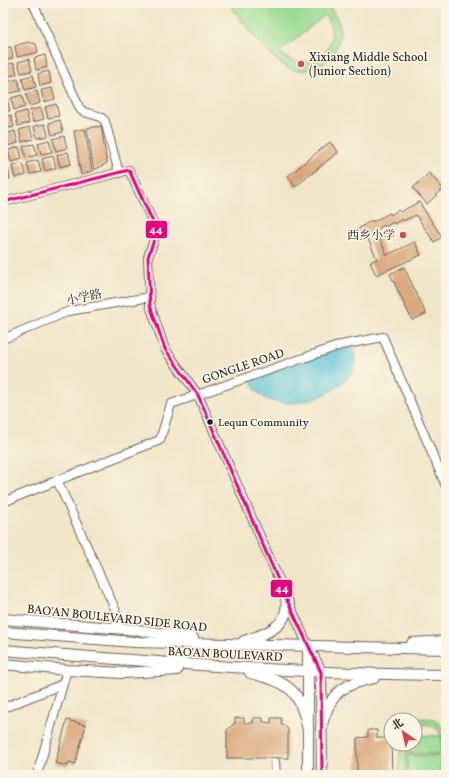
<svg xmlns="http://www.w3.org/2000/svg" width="449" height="778" viewBox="0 0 449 778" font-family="Vollkorn,'Noto Serif SC',serif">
<rect width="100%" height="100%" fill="#fcf5e5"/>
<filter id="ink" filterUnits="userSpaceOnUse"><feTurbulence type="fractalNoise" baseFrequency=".025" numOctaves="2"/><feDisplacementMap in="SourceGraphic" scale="8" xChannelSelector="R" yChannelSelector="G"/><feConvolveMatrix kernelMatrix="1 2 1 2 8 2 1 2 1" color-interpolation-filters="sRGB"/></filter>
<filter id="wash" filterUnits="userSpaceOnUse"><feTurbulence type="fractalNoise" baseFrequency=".012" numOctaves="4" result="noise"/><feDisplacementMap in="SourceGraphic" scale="16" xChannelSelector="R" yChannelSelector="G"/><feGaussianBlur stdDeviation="0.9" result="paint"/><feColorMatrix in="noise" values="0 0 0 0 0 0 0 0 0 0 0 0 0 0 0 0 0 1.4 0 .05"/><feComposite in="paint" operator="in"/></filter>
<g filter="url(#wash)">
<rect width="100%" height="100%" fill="#f1e5c8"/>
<g fill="#98db92" stroke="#5a7c57" fill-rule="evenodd">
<path d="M 229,3 L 326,3 C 333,11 339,19 340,30 C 342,58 311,79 286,67 C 271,60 239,18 229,3 ZM 325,15 C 347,47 307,79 280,52 Z"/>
<path d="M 422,718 L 434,719 L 446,730 L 446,775 L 442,775 L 442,736 L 441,754 L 408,754 L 408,744 L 415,744 L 415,735 L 442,736 C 436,725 426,721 415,727 L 415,720 Z"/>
<polygon points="400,744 406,744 406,775 399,775"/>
<polygon points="408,755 441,756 440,774 407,774"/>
</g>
<path fill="#5dc6d8" stroke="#3c717a" d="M 353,347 C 354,350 356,355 356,359 C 355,394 265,427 250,379 L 343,348 Z"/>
<g id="blocks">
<g fill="#d9a77b">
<polygon points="28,42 36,44 38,52 17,57 15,46"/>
<polygon points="11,47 13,58 3,61 3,48"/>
<polygon points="45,55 47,67 36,70 34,58"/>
<polygon points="29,59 32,71 21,73 18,62"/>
<polygon points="14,63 17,74 6,77 3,65"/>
<polygon points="49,71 51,83 40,86 38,74"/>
<polygon points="33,75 36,87 25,90 22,78"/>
<polygon points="18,79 21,91 10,93 7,82"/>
<polygon points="52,88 55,99 44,102 41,90"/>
<polygon points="37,91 40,103 29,106 26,94"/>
<polygon points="22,95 25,107 14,110 11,98"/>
<polygon points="7,99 10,111 3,112 3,100"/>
<polygon points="56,104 59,116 48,118 45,107"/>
<polygon points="41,108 44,119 33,122 30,110"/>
<polygon points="26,111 29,123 18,126 15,114"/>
<polygon points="11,115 14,127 3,129 3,117"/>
<polygon points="60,120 63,132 52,135 49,123"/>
<polygon points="45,124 48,136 37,138 34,126"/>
<polygon points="101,126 107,163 94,170 87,128"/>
<polygon points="30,127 33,139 22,142 19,130"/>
<polygon points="85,129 92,171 81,175 74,131"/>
<polygon points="15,131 18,143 7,146 4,134"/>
<polygon points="64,136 67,148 56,151 53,139"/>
<polygon points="49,140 52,152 41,154 38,143"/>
<polygon points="330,142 338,152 295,187 288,176"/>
<polygon points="34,144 37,155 26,158 23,146"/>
<polygon points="19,147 22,159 11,162 8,150"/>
<polygon points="68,152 71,164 60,167 57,155"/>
<polygon points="53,156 56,168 45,171 42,159"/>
<polygon points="38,160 41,172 30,174 27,163"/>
<polygon points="23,164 26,175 15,178 12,166"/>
<polygon points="8,167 10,179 3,181 3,168"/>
<polygon points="429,173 443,189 427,204 413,188"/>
<polygon points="419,202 442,237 434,242 416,215 403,221 402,219 394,224 393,222 385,227 384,225 376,231 387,255 415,242 421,255 376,275 370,262 377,259 367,237 362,240 358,229 372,220 373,222 390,213 391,215 398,210 400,212"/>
<polygon points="404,267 426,314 412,320 390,274"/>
<polygon points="235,718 244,718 244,723 253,723 253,718 263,718 263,722 271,723 271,718 281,718 281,723 288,729 288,758 227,758 227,730 235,723"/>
<polygon points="67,720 86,725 75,764 69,762 68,766 55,763"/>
<polygon points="368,730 377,730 377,738 391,738 392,775 357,775 357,738 368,737"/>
</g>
</g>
</g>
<g filter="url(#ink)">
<use href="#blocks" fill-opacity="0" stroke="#676258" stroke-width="1"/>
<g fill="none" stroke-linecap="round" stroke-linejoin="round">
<g stroke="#676258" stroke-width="10">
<g id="minor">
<path d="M 33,3 L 80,109 C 87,116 98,112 105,121 L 119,173"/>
<polyline points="3,202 129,170 157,231 148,257 150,305 165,349 198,395 308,646"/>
<polyline points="3,339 69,311 150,297"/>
<polyline points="57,480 115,609 119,629"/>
<polyline points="3,502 160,440 171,404 341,345 383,337 446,486"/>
<polyline points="3,708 63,684"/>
<polyline points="275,762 276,775"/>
<polyline points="37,775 67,670"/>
</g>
</g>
<g stroke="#676258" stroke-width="12">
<g id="major">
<polyline points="3,619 138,630 193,638"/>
<polyline points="3,632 135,642 446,649"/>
<path d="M 244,641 C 266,634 291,626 286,598"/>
<polyline points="412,643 446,641"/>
<polyline points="308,646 321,672 322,775"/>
<polyline points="308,648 308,775"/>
<path d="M 3,650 C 151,662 298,674 446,675"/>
<polyline points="3,664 67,670 123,673 177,670"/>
<path d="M 250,673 C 290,682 300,690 308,730"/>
<path d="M 321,728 C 330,694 339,685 374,678"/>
</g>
</g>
<use href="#minor" stroke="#fff" stroke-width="8"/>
<use href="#major" stroke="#fff" stroke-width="10"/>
<g stroke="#fcf5e5" stroke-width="6">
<polyline id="bus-1" points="3,202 129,170 157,231 148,257 150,305 165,349 198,395 286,598 321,672 322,775"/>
</g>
<use href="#bus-1" stroke="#e5007d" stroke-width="3"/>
</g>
</g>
<g fill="#d1495b" stroke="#fcf5e5" stroke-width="1.5">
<circle cx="301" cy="64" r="4"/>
<circle cx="403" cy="235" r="4"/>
</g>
<circle fill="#1c1c1c" stroke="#fcf5e5" stroke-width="1.5" cx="210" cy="422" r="3.5"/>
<g text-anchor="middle" stroke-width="3.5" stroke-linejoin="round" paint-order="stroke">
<g font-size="11" fill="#1c1c1c" stroke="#fcf5e5" text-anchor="start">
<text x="218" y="426">Lequn Community</text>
</g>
<g font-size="12" fill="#1c1c1c" stroke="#fcf5e5" text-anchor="start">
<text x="309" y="61">Xixiang Middle School<tspan x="309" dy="14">(Junior Section)</tspan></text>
<text x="395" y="239" text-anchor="end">西乡小学</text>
</g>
<g font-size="12" fill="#1c1c1c" stroke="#fcf5e5">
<text transform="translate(84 297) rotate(-12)" y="4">小学路</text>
<text transform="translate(243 366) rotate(-19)" y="4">GONGLE ROAD</text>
<text transform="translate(117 618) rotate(6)" y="4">BAO'AN BOULEVARD SIDE ROAD</text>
<text transform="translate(225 654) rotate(3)" y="4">BAO'AN BOULEVARD</text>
</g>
</g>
<g stroke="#fcf5e5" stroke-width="1.5">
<rect x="145" y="220" width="23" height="19" rx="4" fill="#e5007d"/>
<rect x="270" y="579" width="23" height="19" rx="4" fill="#e5007d"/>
</g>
<g font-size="11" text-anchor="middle" font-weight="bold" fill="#fff">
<text x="156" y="233">44</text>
<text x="282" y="592">44</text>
</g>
<rect width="449" height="778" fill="none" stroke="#fcf5e5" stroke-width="16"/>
<g transform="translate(403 732) rotate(325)"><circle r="19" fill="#fcf5e5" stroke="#a29e95"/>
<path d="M0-3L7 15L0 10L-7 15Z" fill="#d1495b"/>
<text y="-6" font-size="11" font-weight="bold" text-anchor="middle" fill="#1c1c1c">北</text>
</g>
</svg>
